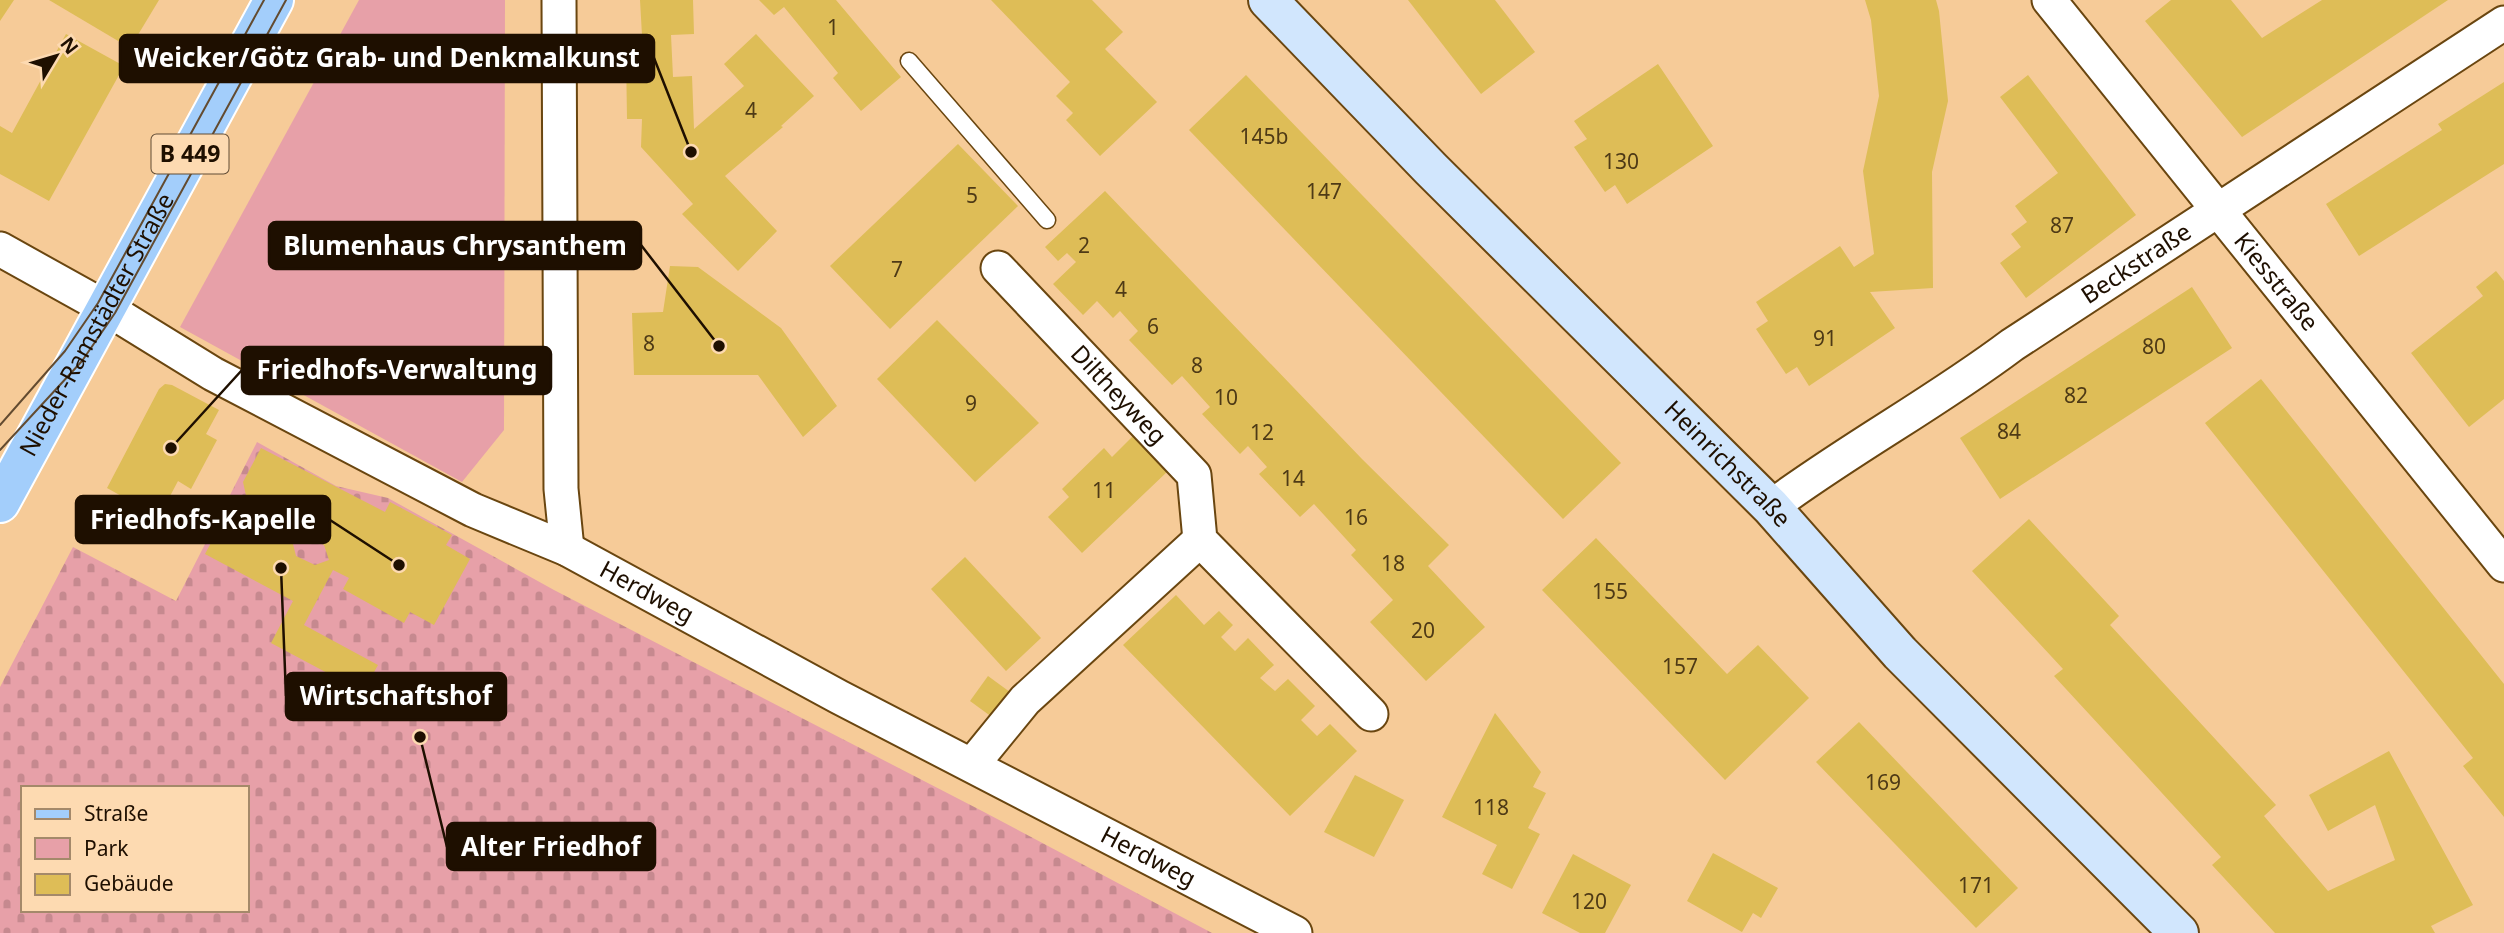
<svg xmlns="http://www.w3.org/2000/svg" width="2504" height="933" viewBox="0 0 2504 933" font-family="'Noto Sans',sans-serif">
<defs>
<pattern id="cemetery-stones" width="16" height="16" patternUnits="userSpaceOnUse" patternTransform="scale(1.75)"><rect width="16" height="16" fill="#e7a0a8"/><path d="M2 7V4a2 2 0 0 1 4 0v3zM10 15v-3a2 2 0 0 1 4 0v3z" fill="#c6898f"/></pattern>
</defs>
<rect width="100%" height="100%" fill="#f6cb98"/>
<polygon fill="#e7a0a8" points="359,0 505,0 504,430 462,482 180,327"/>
<path fill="url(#cemetery-stones)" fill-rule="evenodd" d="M 257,442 L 336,486 L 388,498 L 554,590 L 984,812 L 1212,933 L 0,933 L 0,687 L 73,547 L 176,601 ZM 23,788 L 247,788 L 247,910 L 23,910 Z"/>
<g fill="#debd57" fill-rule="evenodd">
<polygon points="0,0 14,0 0,21"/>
<polygon points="49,0 159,0 130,48"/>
<polygon points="640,0 693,0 694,34 671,35 673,77 692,76 694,129 744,86 724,64 756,34 814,96 781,126 783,127 725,176 777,231 738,271 682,214 693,204 641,147 642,119 627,119 626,53 643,53"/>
<polygon points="759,0 836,0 901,77 861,111 833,78 838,73 784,7 774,15"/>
<polygon points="991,0 1092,0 1123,32 1105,49 1157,102 1100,156 1066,120 1073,113 1056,96 1070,82"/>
<polygon points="1408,0 1495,0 1535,52 1481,94"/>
<polygon points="1865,0 1936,0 1939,11 1948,101 1932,172 1933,288 1870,292 1895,328 1809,386 1797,367 1786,374 1756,329 1768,321 1756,302 1840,246 1854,267 1874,254 1863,171 1879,96 1871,20"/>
<polygon points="2171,0 2231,0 2262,38 2322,0 2448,0 2242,137 2145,21"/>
<polygon points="66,34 124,66 49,201 0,174 0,126 12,133"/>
<polygon points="1658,64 1713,146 1627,204 1615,185 1605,192 1574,147 1587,139 1574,121"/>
<polygon points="1246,75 1621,463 1563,519 1189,130"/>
<polygon points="2028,75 2136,215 2026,298 2000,263 2021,247 2011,234 2027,222 2015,206 2058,173 2000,97"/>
<polygon points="2504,82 2504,164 2359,256 2326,204 2442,130 2438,124"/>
<polygon points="958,144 1018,206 890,329 830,266"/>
<polygon points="1105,191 1362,459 1449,545 1428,566 1485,627 1426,681 1370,622 1393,600 1351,555 1356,550 1314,504 1300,517 1259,474 1267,467 1248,446 1240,454 1202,414 1210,407 1182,376 1172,385 1129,340 1138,331 1120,311 1113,318 1097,301 1083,315 1053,284 1076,262 1067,253 1058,261 1045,247"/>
<polygon points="670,266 698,267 781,328 837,406 803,437 758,375 634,375 632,313 663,312"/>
<polygon points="2496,271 2504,281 2504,399 2469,427 2411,353 2483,296 2476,287"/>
<polygon points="2192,287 2232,348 2000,499 1960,438"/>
<polygon points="937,320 1039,423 975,482 877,379"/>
<polygon points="2261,379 2504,684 2504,817 2463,766 2473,758 2205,423"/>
<polygon points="165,384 172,385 219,410 206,434 217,440 191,489 178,481 159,517 107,488 159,389"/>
<polygon points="1134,435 1169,470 1082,553 1048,517 1069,497 1062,489 1104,448 1112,457"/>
<path d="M 261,448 L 385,512 L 390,502 L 452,535 L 446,545 L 470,559 L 434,625 L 410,612 L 404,623 L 343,589 L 349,578 L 333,570 L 304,625 L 378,665 L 363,692 L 271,643 L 293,601 L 205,554 L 224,518 L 249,509 L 243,482 ZM 307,536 L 324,545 L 329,560 L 315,565 L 296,556 L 292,540 Z"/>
<polygon points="2029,519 2119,616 2110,625 2276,805 2264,816 2328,891 2395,860 2375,805 2328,831 2309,795 2389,751 2473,905 2431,926 2435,933 2275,933 2212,865 2221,857 2054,676 2063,669 1972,571"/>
<polygon points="1596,538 1727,674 1758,645 1809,698 1725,780 1542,590"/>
<polygon points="965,557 1041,638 1006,671 931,589"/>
<polygon points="1176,595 1204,625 1219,611 1233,625 1221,637 1235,651 1248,638 1274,665 1260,678 1275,691 1288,679 1315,706 1301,720 1317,736 1330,724 1357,751 1290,816 1123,645"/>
<polygon points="988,676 1014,695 996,720 970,701"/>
<polygon points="1495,713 1541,772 1533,787 1546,793 1528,828 1540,834 1512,889 1482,874 1497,845 1442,817"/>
<polygon points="1859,722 2018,888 1976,928 1816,762"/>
<polygon points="1355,775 1404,800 1374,857 1324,832"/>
<polygon points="1713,853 1778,888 1761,918 1753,913 1742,932 1687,901"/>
<polygon points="1573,854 1631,885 1605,933 1580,933 1542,913"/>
</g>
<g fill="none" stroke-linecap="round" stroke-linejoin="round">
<g stroke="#6a4610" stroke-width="19">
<polyline id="lane" points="909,61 1047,220"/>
</g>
<g stroke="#6a4610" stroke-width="37">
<g id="street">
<polyline points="559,0 561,489 567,549"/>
<path id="s1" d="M 2049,0 L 2504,565"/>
<path id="s2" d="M 0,249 L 106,308 L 213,374 L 473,510 L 567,549 L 839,697 L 1295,933"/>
<path id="s3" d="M 998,268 L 1194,475 L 1200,540 L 1371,714"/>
<path id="s4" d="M 1771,507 C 1849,449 1935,403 2012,345 L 2504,23"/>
<polyline points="972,765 1025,700 1200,540"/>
</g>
</g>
<g stroke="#6a4610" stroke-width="42">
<g id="secondary">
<path id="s5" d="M 1268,0 L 1431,169 L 1771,507 L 1900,653 L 2179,933"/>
</g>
</g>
<g stroke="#fff" stroke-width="42">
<g id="primary">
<path id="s6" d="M 0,503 L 274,0"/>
</g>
</g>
<use href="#lane" stroke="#fff" stroke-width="16"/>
<use href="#street" stroke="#fff" stroke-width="33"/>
<use href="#secondary" stroke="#d1e6fd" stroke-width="38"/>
<use href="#primary" stroke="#a3cefb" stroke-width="38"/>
<g stroke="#634b30" stroke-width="2">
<polyline points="0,425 65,351 98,303 264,0"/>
<polyline points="0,450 82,361 115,313 286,0"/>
</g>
</g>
<g text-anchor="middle" stroke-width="6" stroke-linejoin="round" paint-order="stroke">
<g font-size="21" fill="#4e3a16">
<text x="833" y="35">1</text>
<text x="751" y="118">4</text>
<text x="1264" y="144">145b</text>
<text x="1621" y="169">130</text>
<text x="1324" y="199">147</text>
<text x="972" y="203">5</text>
<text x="2062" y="233">87</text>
<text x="1084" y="253">2</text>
<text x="897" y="277">7</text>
<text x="1121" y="297">4</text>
<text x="1153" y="334">6</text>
<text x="1825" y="346">91</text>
<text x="649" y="351">8</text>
<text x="2154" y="354">80</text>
<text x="1197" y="373">8</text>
<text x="2076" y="403">82</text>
<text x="1226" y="405">10</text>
<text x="971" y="411">9</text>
<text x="2009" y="439">84</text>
<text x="1262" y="440">12</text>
<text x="1293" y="486">14</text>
<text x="1104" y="498">11</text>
<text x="1356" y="525">16</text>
<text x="1393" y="571">18</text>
<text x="1610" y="599">155</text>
<text x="1423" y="638">20</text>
<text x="1680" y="674">157</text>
<text x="1883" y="790">169</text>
<text x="1491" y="815">118</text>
<text x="1976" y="893">171</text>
<text x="1589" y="909">120</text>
</g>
<rect fill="#fddab1" stroke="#614c35" stroke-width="2" x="151.5" y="134.5" width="77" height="39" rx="5"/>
<g font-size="23" font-weight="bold" fill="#1e0f00">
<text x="190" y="162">B 449</text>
</g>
<g font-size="24" fill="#1e0f00" stroke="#fddab1">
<text dy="8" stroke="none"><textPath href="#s4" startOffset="439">Beckstraße</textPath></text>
<text dy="8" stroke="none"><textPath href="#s1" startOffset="362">Kiesstraße</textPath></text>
<text dy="8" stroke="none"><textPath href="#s6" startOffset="203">Nieder-Ramstädter Straße</textPath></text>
<text dy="8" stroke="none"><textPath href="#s3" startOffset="175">Diltheyweg</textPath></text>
<text dy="8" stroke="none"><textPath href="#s5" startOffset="653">Heinrichstraße</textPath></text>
<text dy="8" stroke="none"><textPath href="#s2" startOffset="733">Herdweg</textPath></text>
<text dy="8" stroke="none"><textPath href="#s2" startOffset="1300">Herdweg</textPath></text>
</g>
</g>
<path fill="none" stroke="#1e0f00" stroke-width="2.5" d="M691 152L654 58M719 346L641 245M171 448L242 370M399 565L330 520M281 568L286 696M420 737L447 847"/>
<g fill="#1e0f00" stroke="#fddab1" stroke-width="2.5">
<circle cx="691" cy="152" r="7"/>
<circle cx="719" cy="346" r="7"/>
<circle cx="171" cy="448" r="7"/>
<circle cx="399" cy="565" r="7"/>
<circle cx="281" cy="568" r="7"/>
<circle cx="420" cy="737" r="7"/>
</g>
<g fill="#1e0f00" stroke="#1e0f00" stroke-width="2.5">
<rect x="120" y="35" width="534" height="47" rx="7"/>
<rect x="269" y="222" width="372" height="47" rx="7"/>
<rect x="242" y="347" width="309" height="47" rx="7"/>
<rect x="76" y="496" width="254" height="47" rx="7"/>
<rect x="286" y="673" width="220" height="47" rx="7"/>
<rect x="447" y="823" width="208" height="47" rx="7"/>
</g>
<g font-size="26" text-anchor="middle" font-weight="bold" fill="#fff">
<text x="387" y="67">Weicker/Götz Grab- und Denkmalkunst</text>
<text x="455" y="255">Blumenhaus Chrysanthem</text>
<text x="397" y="379">Friedhofs-Verwaltung</text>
<text x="203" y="529">Friedhofs-Kapelle</text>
<text x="396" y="705">Wirtschaftshof</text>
<text x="551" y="856">Alter Friedhof</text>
</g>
<rect x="21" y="786" width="228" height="126" fill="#fddab1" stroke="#a4896a" stroke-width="2"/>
<rect x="35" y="809" width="35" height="10" fill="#a3cefb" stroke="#a4896a" stroke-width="2"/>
<text x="84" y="821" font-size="21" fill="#1e0f00">Straße</text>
<rect x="35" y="838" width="35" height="21" fill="#e7a0a8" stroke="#a4896a" stroke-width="2"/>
<text x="84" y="856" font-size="21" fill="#1e0f00">Park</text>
<rect x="35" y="874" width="35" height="21" fill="#debd57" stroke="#a4896a" stroke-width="2"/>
<text x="84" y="891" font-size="21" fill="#1e0f00">Gebäude</text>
<g transform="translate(56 56) rotate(52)" stroke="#fddab1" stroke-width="5" paint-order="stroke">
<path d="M0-5L12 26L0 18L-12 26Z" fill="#1e0f00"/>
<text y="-10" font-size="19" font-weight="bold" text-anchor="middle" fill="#1e0f00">N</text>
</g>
</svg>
